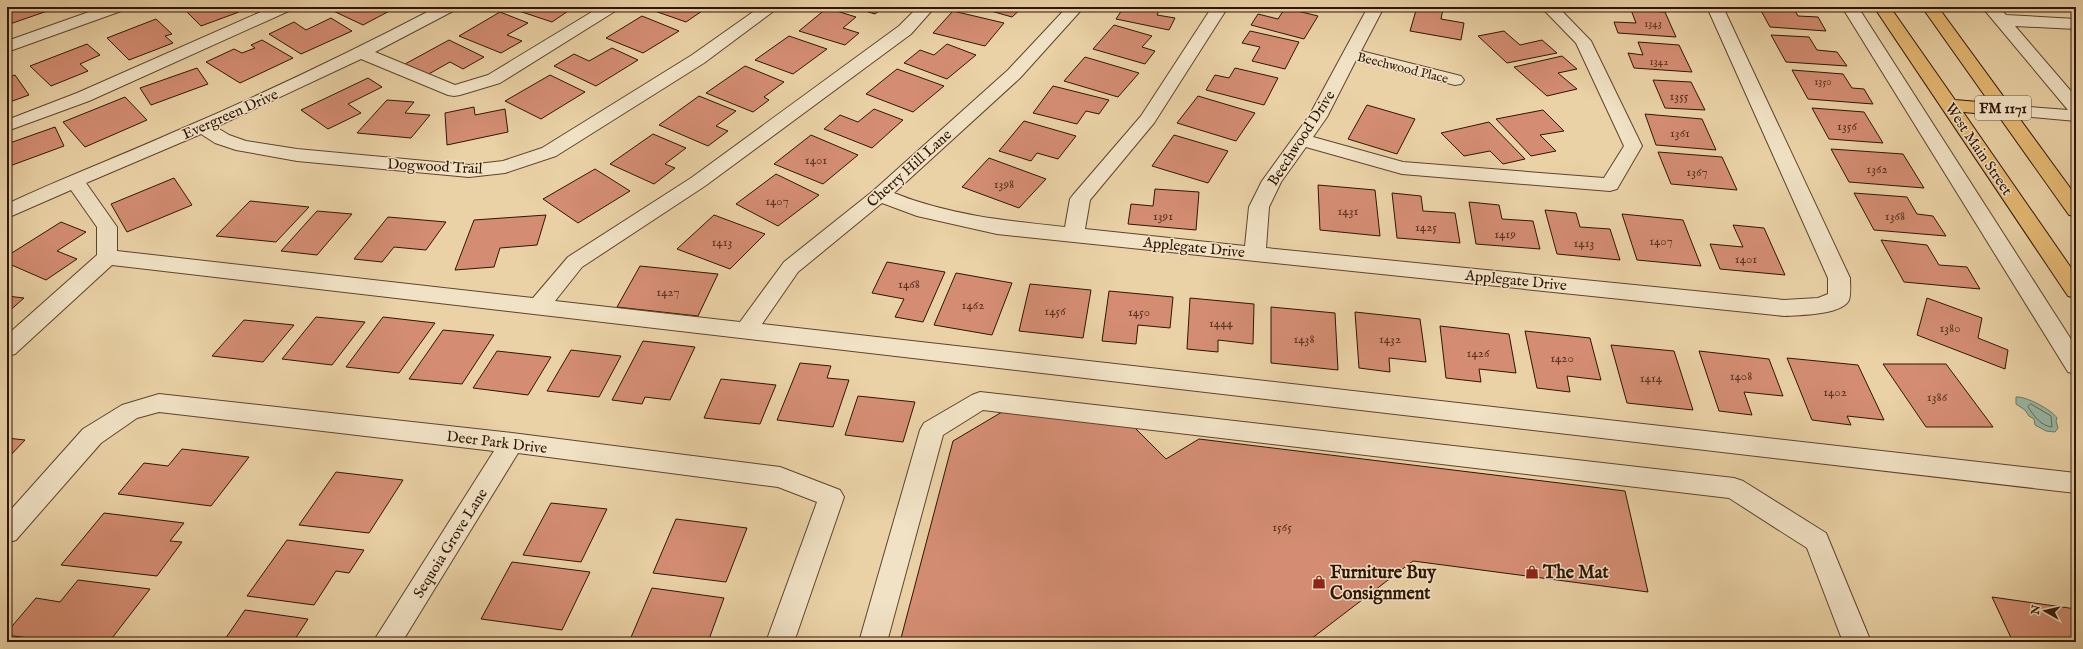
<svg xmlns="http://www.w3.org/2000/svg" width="2083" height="649" viewBox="0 0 2083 649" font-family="'IM FELL English',serif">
<rect width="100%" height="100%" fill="#ead2a6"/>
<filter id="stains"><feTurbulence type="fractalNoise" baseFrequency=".005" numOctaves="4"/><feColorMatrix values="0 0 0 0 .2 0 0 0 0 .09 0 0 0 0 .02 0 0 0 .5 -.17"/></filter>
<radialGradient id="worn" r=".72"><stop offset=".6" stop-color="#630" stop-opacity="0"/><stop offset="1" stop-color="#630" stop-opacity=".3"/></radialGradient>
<path fill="#98b8a7" stroke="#6e7766" d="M 2016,397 C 2026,396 2052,410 2057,418 L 2056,421 L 2058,428 L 2055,432 L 2046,431 L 2035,425 L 2034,419 L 2029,416 L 2025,410 L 2016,404 Z"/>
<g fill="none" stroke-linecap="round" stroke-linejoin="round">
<path stroke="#646656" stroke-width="1" d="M 2031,404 L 2051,416 L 2052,427 C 2041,426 2034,416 2028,407 Z"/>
</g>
<g fill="#d48d73" stroke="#2f1504">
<polygon points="7,7 52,7 53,9 7,25"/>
<polygon points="194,7 234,7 239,12 201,26 185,10"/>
<polygon points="329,7 397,7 363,25 327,8"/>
<polygon points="512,7 574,7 552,22 510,8"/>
<polygon points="653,7 708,7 686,22 649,9"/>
<polygon points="852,7 884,7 875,14"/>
<polygon points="977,7 1023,7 1012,17"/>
<polygon points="1124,7 1161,7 1157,15 1175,18 1169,30 1116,19"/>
<polygon points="1417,7 1443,9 1441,19 1464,23 1461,40 1410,31"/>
<polygon points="1446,7 1472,7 1472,10"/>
<polygon points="1759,7 1793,7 1798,16 1818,17 1826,31 1770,27"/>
<polygon points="827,8 856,17 843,28 859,33 845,45 799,31"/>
<polygon points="1285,8 1318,16 1304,39 1251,25 1258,14 1278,19"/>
<polygon points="1631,10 1665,12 1676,37 1618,33 1614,22 1636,23"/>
<polygon points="953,11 1004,23 985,46 933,33"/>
<polygon points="500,12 528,23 507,35 522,41 501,53 459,36"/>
<polygon points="642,16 679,31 643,53 606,38"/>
<polygon points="331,18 352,31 301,54 269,34 294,22 306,30"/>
<polygon points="156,19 172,34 165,36 173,43 129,60 107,38"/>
<polygon points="1114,25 1152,36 1142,47 1155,51 1145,64 1093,49"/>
<polygon points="1250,31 1299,42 1285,69 1252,61 1260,47 1242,43"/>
<polygon points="1504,31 1520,45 1542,40 1557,53 1507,63 1478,36"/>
<polygon points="1771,35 1809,37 1817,50 1837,52 1847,66 1786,62"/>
<polygon points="789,36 827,49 793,74 755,60"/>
<polygon points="262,40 293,58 240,83 206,62 234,49 242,53 255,48 251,45"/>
<polygon points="449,40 484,57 463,69 450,62 427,75 405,64"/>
<polygon points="1638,42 1679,45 1692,72 1634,68 1628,53 1643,55"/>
<polygon points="87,44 100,55 80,64 88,71 51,86 30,66"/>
<polygon points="947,44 976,55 947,79 904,63 920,50 934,55"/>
<polygon points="612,48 638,60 596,86 554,66 574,54 589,61"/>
<polygon points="1562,56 1577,69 1558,73 1577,89 1547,96 1514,67"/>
<polygon points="1085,57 1139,73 1118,97 1064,81"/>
<polygon points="745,66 784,82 764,97 769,100 753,112 706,93"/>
<polygon points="197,68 208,84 151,105 140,88"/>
<polygon points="1235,68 1278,78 1264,105 1206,90 1215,75 1229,78"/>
<polygon points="897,69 944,86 913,112 866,94"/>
<polygon points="1792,70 1843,74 1852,88 1864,89 1873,104 1808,99"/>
<polygon points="15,75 29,95 7,103 7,78"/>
<polygon points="550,75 585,92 541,119 505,101"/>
<polygon points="368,78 382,87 348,104 361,113 328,129 301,110"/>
<polygon points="1653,80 1691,82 1705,110 1665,108"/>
<polygon points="1053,86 1109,100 1099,114 1086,111 1077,124 1033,113"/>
<polygon points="699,96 736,111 716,126 728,131 708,146 659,125"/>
<polygon points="1198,96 1255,113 1236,141 1177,123"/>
<polygon points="125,97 147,120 85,147 63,122"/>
<polygon points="387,100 414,102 405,113 430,115 411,138 357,133"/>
<polygon points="1367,105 1415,119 1397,154 1348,139"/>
<polygon points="474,107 475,115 505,109 508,132 447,145 445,113"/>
<polygon points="1812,108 1864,112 1883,143 1829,139"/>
<polygon points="874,109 903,120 872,148 824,129 840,115 858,122"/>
<polygon points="1543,110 1564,131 1540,135 1556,151 1531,156 1496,119"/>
<polygon points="1645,114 1702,119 1716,150 1656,145"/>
<polygon points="1024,121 1076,136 1058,159 1037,153 1031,161 999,151"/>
<polygon points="1489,122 1525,159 1503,164 1490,151 1464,156 1441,133"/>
<polygon points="55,127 64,146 7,167 7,144"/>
<polygon points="653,134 686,148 665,164 675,168 654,184 610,164"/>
<polygon points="811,135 858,155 823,184 774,164"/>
<polygon points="1174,135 1228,151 1208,183 1152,166"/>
<polygon points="1831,149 1903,154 1924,188 1849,182"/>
<polygon points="1658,152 1722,157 1737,190 1671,184"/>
<polygon points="989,158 1046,179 1019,208 962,187"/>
<polygon points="595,169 630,191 578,223 543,199"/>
<polygon points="776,174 819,195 778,226 736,204"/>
<polygon points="174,178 192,205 127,232 111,204"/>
<polygon points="1318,185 1375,190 1380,236 1320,230"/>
<polygon points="1155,189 1199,192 1196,230 1128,224 1131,204 1153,206"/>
<polygon points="1392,193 1421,196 1423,211 1455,213 1460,243 1397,238"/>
<polygon points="1854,193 1907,197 1917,214 1933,216 1946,236 1874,230"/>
<polygon points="250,201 309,207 276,242 216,236"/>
<polygon points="1469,202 1499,205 1502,219 1533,221 1540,249 1476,244"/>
<polygon points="1545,210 1576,213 1580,227 1610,229 1620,260 1557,254"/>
<polygon points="317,211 352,214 317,255 281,251"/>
<polygon points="1622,214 1683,220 1701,266 1637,260"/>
<polygon points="546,215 537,245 500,248 494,267 455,270 474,220"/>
<polygon points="714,215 765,234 730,269 677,249"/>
<polygon points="388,217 446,222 426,250 394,247 382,262 354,259"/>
<polygon points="61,222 86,232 57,251 77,259 46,280 7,263 7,256"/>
<polygon points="1733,225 1764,228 1785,275 1720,269 1710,244 1743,247"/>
<polygon points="1881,240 1927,245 1939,265 1967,267 1980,289 1904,282"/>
<polygon points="887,262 945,272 923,322 895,317 904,299 872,293"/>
<polygon points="640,266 718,274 698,316 617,307"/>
<polygon points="956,273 1012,283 992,335 934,325"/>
<polygon points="1030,284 1091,290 1083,338 1019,331"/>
<polygon points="1109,291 1173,297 1170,328 1138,325 1136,344 1102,341"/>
<polygon points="7,296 24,298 7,313"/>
<polygon points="1190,298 1254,304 1253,344 1218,340 1218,352 1187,349"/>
<polygon points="1927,298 1982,318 1978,338 2008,350 2005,369 1917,335"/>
<polygon points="1271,307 1335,313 1338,370 1271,363"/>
<polygon points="1355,312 1420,319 1426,362 1389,358 1390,372 1359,368"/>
<polygon points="316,317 365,322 332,365 282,359"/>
<polygon points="383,317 435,323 399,373 346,367"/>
<polygon points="244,320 294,325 263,362 212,356"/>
<polygon points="1440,326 1509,334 1516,373 1479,369 1481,382 1446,378"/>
<polygon points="443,330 494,335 462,384 409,379"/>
<polygon points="1525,331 1590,338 1601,380 1567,376 1570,392 1537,388"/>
<polygon points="643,341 695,347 670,400 645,397 642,404 612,400"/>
<polygon points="1611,345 1674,351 1693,410 1627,403"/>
<polygon points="571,350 621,356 599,397 547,391"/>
<polygon points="497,351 551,357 528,395 473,388"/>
<polygon points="1699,351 1769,359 1783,396 1744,392 1752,415 1719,411"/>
<polygon points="1787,358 1858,365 1884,420 1847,416 1851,425 1812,420"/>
<polygon points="800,363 831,366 827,378 849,380 833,427 777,420"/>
<polygon points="1883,364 1946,364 1993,427 1926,427"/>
<polygon points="721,379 776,385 760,424 704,418"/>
<polygon points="858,396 915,402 903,442 845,435"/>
<polygon points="1002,412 1133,426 1166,459 1199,439 1625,491 1648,592 1413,561 1307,642 900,642 953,441"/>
<polygon points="7,438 25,440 7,459"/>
<polygon points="182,449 249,457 211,506 118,494 144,463 168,466"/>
<polygon points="336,472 403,480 369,533 299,525"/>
<polygon points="551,503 607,509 581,562 523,555"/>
<polygon points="104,513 184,523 170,541 182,542 157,576 61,565"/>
<polygon points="676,519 747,528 726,582 653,573"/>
<polygon points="287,540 364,550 349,573 336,571 314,605 247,596"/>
<polygon points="512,562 590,572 562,630 481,619"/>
<polygon points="78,580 150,589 109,642 57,642 7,635 7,632 36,598 60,602"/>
<polygon points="652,588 724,598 708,642 629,642"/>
<polygon points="1992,597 2076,609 2076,642 2013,642"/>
<polygon points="245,610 308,619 293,642 223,642"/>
</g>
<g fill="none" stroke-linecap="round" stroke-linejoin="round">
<g stroke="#5e442c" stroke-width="2">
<g id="minor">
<polygon points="103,7 126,7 124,10 7,52 7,41"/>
<polygon points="272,7 293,7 291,10 89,101 7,131 7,120 77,93"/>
<path d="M 437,7 L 457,7 L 455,10 L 375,52 L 455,85 L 488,75 L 600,7 L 619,7 L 617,10 L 500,83 L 460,95 L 454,96 L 448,95 L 361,59 L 216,127 L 229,135 L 246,141 L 297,149 L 469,165 L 503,161 L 542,148 L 692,55 L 760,7 L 779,7 L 704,63 L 556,156 L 505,173 L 469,177 L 297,161 L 236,150 L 215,143 L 201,134 L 86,183 L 117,227 L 117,251 L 533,298 L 568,257 L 691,178 L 899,26 L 918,7 L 935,7 L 911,34 L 705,186 L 582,267 L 555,301 L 740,322 L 784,262 L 873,191 L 1008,70 L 1067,7 L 1084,7 L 1020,78 L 894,193 C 948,215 1007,221 1065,227 L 1070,199 L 1073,195 L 1141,116 L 1212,7 L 1228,7 L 1154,123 L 1090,200 L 1085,229 L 1245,246 L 1249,207 L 1262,181 L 1309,116 L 1368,7 L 1384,7 L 1361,51 L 1461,76 L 1464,80 L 1461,84 L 1455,85 L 1356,60 L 1327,117 L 1313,137 L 1403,162 L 1604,178 L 1624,146 L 1576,43 L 1541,7 L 1558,7 L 1591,41 L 1642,146 L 1617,189 L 1610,191 L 1402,174 L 1306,147 L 1281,182 L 1269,207 L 1266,248 L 1784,300 L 1818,298 L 1828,294 L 1828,278 L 1707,7 L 1723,7 L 1850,278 C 1850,284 1851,294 1849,300 C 1842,315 1799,315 1784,316 L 997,234 L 917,216 L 882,203 L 798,272 L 762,324 L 2076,473 L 2076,493 L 112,265 L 15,354 L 7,356 L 7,335 L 97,255 L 97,227 L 71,190 L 7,218 L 7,204 C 62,178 118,157 174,132 C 263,94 351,52 437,7 Z"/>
<polygon points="1842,7 1858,7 2076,347 2076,374 2068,372"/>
<polygon points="1982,7 1999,7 2006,15 2076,19 2076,29 2015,26 2076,97 2076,121 1998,114 1995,110 1998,106 2004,105 2068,110"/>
<polygon points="980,392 1734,478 1743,481 1826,533 1871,642 1843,642 1807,548 1729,498 983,410 943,435 887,642 859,642 920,430 924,423 972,395"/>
<polygon points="159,394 512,433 780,467 840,490 844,497 794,642 766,642 817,502 778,487 518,453 402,642 373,642 494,451 159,412 137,418 101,443 16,540 7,543 7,514 83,429 122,405"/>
</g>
</g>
<g stroke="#2f1504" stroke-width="2">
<polygon id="major" points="1874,7 1890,7 1955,100 1990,103 1922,7 1938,7 2076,196 2076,216 2069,215 1998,115 1963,112 2076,275 2076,298 2068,296"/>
</g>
<use href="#minor" fill="#f1e2c5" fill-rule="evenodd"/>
<use href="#major" fill="#e5b973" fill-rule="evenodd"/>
</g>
<defs>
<g id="shop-bare" transform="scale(1.08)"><path d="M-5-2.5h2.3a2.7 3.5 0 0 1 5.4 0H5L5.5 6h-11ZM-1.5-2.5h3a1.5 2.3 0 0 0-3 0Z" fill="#8f2418" stroke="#f1e2c5" stroke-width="2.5" paint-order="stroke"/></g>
</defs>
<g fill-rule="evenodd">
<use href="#shop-bare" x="1532" y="572"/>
<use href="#shop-bare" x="1319" y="582"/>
</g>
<g text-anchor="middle" stroke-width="3" stroke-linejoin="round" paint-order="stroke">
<g font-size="11" fill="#583320">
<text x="1653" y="27">1343</text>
<text x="1659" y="65">1342</text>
<text x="1823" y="85">1350</text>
</g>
<g font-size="13" fill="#2f1504" stroke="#f1e2c5">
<text transform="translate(1403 67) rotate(14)" y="5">Beechwood Place</text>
</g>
<g font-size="13" fill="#583320">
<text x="1679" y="100">1355</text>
<text x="1847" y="130">1356</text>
<text x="1680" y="137">1361</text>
<text x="816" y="164">1401</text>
<text x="1877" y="173">1362</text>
<text x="1697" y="176">1367</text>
<text x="1004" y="188">1398</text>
<text x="777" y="205">1407</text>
<text x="1348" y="215">1431</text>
<text x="1163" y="220">1391</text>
<text x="1895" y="220">1368</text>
<text x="1426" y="231">1425</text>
<text x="1505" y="238">1419</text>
<text x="1661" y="245">1407</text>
<text x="722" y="246">1413</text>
<text x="1584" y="247">1413</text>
<text x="1746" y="263">1401</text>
<text x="909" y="288">1468</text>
<text x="668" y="296">1427</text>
<text x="973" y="309">1462</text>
<text x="1055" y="315">1456</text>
<text x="1139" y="316">1450</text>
<text x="1221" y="327">1444</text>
<text x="1950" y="332">1380</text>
<text x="1304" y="343">1438</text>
<text x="1390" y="343">1432</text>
<text x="1478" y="357">1426</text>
<text x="1562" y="362">1420</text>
<text x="1741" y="380">1408</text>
<text x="1651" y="382">1414</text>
<text x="1835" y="396">1402</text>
<text x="1937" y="401">1386</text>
<text x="1282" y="531">1565</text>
</g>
<rect fill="#f1e2c5" stroke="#69523e" stroke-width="1" x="1975" y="96" width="56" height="24" rx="3"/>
<g font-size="14" font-weight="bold" fill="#2f1504">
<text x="2003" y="113">FM 1171</text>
</g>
<g font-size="15" fill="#2f1504" stroke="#f1e2c5">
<text transform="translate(230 114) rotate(-24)" y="5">Evergreen Drive</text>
<text transform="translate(1301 138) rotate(-57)" y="5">Beechwood Drive</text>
<text transform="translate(1979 149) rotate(56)" y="5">West Main Street</text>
<text transform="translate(435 166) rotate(3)" y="5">Dogwood Trail</text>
<text transform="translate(909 168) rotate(-42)" y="5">Cherry Hill Lane</text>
<text transform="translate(1194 247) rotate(6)" y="5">Applegate Drive</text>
<text transform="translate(1516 280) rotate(6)" y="5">Applegate Drive</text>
<text transform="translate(497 442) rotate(7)" y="5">Deer Park Drive</text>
<text transform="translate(450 543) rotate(-58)" y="5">Sequoia Grove Lane</text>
</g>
<g font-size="18" font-weight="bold" fill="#2f1504" stroke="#f1e2c5" text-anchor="start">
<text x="1330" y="578">Furniture Buy<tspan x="1330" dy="21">Consignment</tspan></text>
<text x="1543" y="578">The Mat</text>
</g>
</g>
<rect width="2083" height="649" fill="none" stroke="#ead2a6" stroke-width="24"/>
<rect x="8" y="8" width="2067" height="633" fill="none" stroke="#2f1504" stroke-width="2"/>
<rect x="12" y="12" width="2059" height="625" fill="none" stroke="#2f1504"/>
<g transform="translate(2045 611) rotate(278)" stroke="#f1e2c5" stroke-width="3" paint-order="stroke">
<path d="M0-3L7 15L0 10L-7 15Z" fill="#2f1504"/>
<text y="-6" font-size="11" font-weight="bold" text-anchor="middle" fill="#2f1504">N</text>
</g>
<rect width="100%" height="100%" filter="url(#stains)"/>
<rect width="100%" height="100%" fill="url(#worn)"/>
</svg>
